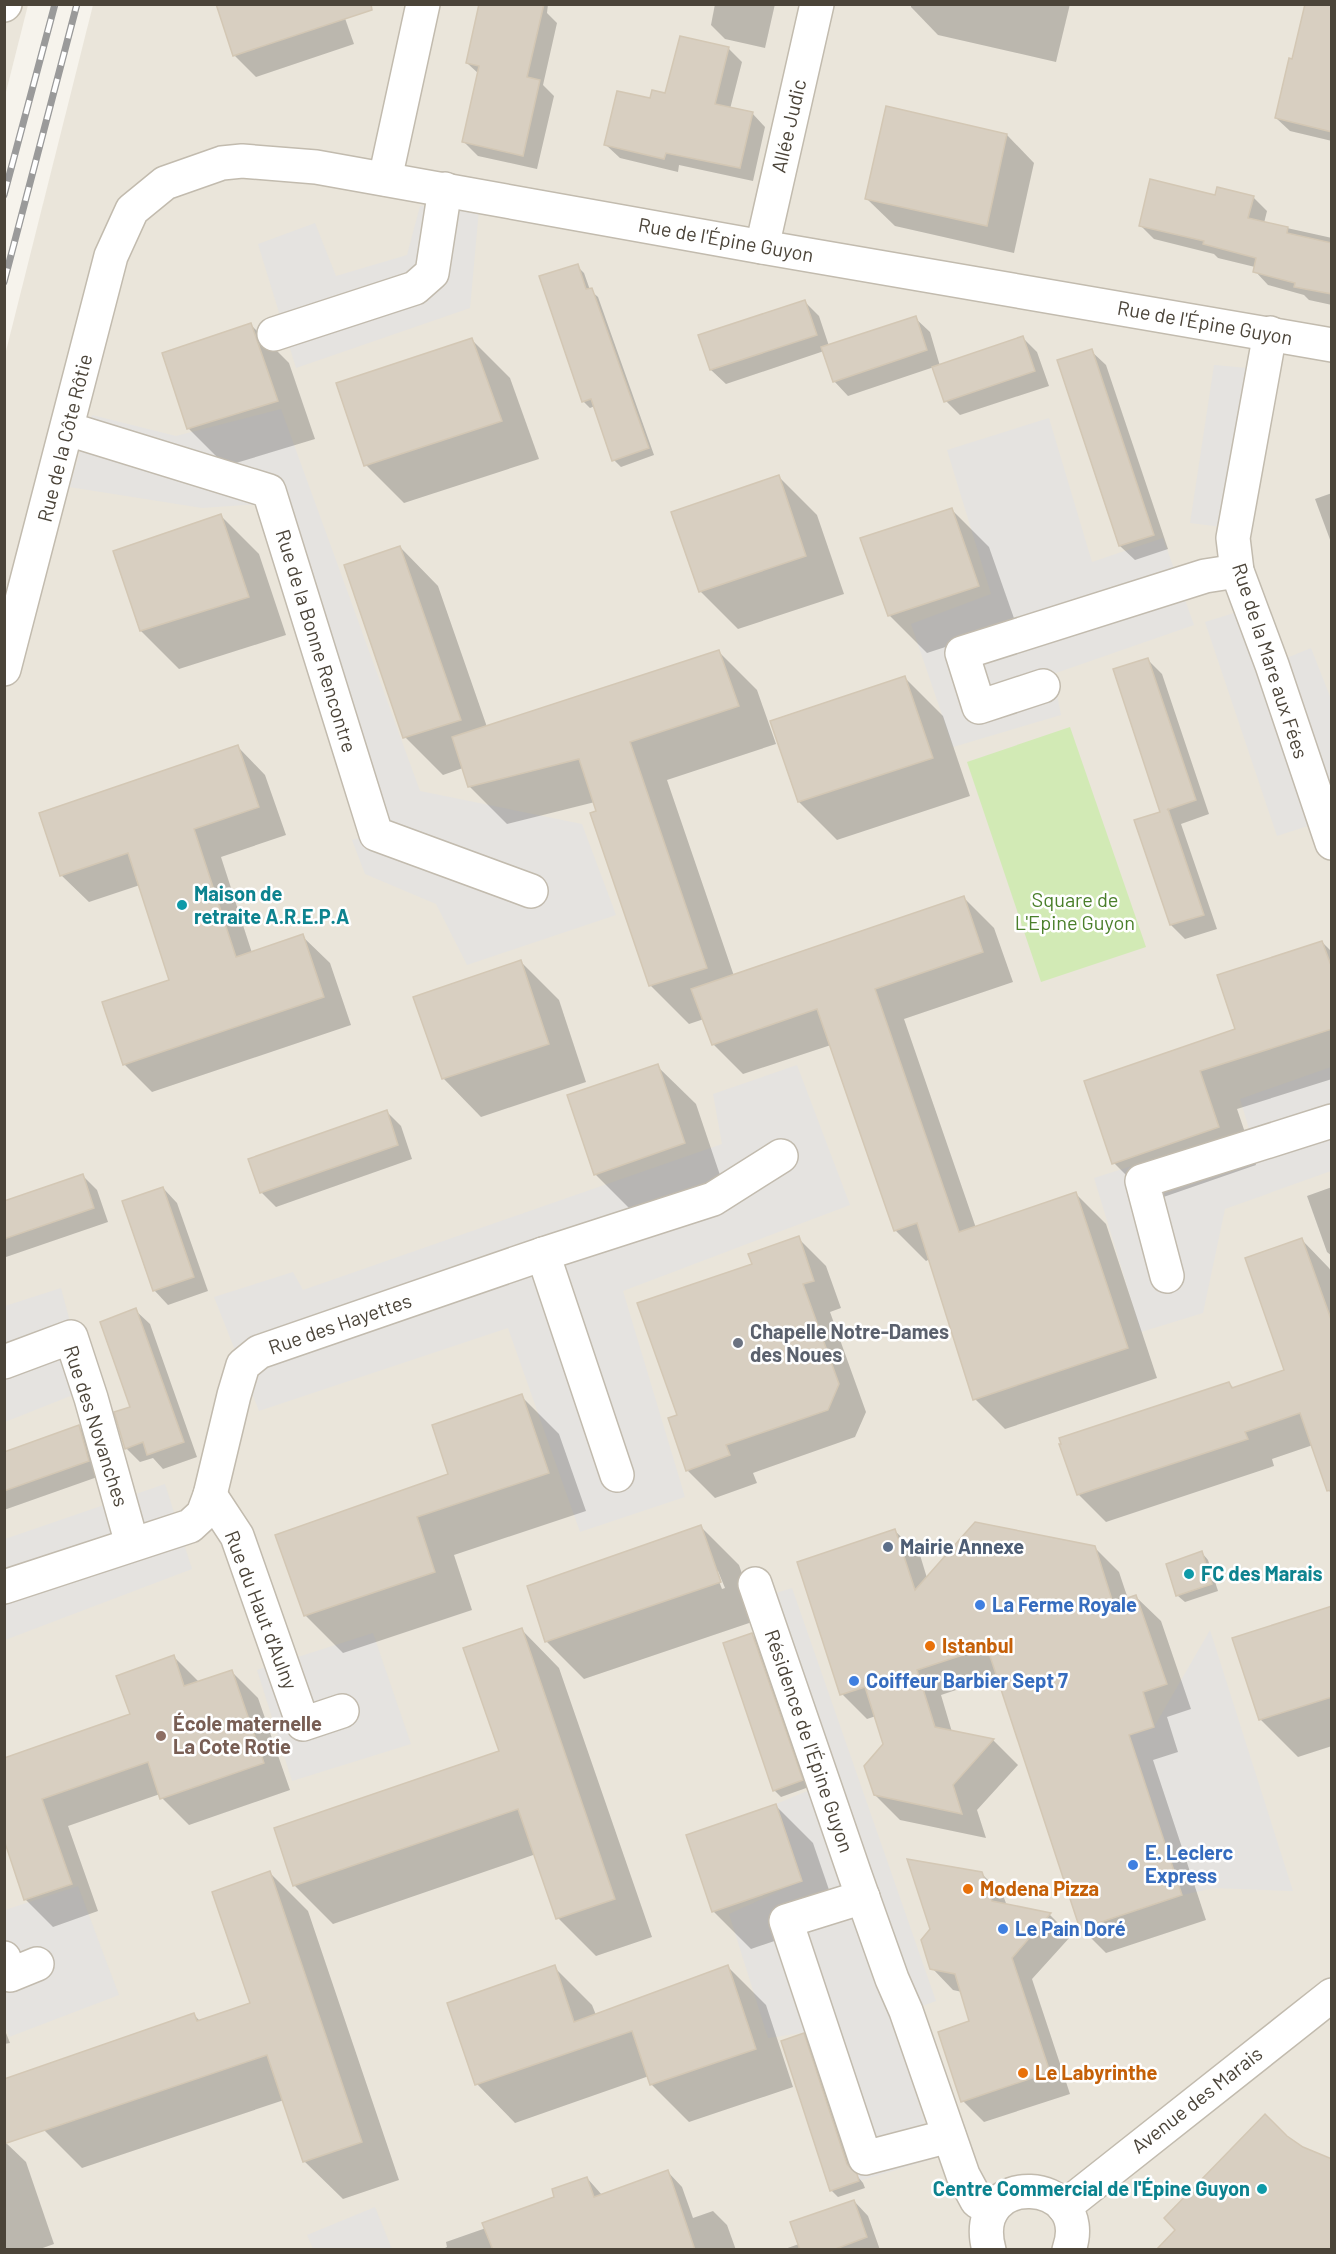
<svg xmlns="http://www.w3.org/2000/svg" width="1336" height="2254" viewBox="0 0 1336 2254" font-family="Barlow,sans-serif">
<rect width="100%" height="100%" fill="#f6f3ec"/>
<g fill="#eae5da">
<polygon points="5,5 28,5 5,96"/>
<polygon points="93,5 1331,5 1331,2249 5,2250 4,359"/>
</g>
<polygon fill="#d2eab5" points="1070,727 1146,947 1041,982 967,762"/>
<g fill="#e5e3e0">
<polygon points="420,206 479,209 470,308 296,368 258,244 315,223 336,276 407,255"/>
<polygon points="1214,365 1247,368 1222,527 1190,523"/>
<polygon points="281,409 420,791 582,824 616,915 467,965 436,904 365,874 352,840 376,834 273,503 202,508 69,487 92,415 176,436"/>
<polygon points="1049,418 1092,562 1163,538 1194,625 1053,674 1061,715 953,747 911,624 991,594 947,450"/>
<polygon points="1250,608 1272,664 1311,648 1331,699 1331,844 1323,821 1277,836 1205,622"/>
<polygon points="797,1065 850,1205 623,1291 685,1497 580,1532 508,1328 259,1411 214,1297 293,1272 303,1290 722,1144 713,1094"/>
<polygon points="1331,1067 1331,1171 1225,1209 1203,1313 1141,1332 1094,1178 1249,1129 1240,1099"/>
<polygon points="61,1288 88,1389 5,1422 5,1306"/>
<polygon points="165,1484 192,1569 5,1640 5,1539"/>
<polygon points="792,1588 936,2001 892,2017 936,2158 859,2181 809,2032 768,2038 729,1914 801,1881 776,1804 817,1787 757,1599"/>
<polygon points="1210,1630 1231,1696 1293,1891 1214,1888 1182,1895 1129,1735 1154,1727"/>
<polygon points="373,1633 411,1744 292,1781 257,1670"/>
<polygon points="78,1886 119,1995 9,2037 5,2026 5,1910"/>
<polygon points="375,2207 392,2249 313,2249 307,2235"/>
</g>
<g fill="#0003" fill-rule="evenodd">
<polygon points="218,4 340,4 354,44 256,77 235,56"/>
<polygon points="481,4 548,4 547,13 557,23 543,85 554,96 537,169 478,156 464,142 479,74 467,63"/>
<polygon points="715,4 775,4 765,48 725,39 711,25"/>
<polygon points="911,4 1070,4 1056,62 938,35 911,7"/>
<polygon points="1332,4 1332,141 1290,131 1276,118 1293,60"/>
<polygon points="729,49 742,62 730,109 752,113 765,127 753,181 679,165 678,172 620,158 606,145 651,100 666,95"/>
<polygon points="1007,135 1034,163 1014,253 895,226 867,199"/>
<polygon points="1216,197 1253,197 1267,211 1264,223 1332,238 1332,305 1309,300 1304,295 1268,285 1255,271 1255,267 1218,258 1214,254 1154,239 1140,225"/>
<polygon points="577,266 584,273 590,290 598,297 654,455 621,467 614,460 595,406 590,408 583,401"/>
<polygon points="804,301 819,316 829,346 915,318 930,332 940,366 1023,338 1037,352 1049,386 960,415 946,401 934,367 848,396 834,381 824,351 726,384 711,370 700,336"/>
<polygon points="251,325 289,363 315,439 226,466 188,428"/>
<polygon points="472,340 510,378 539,459 404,503 366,465"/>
<polygon points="1091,351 1106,365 1168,549 1135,560 1120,546"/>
<polygon points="779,477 817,515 844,594 738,629 700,591"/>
<polygon points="1332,493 1332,545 1315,499"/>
<polygon points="951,509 989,547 1016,624 927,653 889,615"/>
<polygon points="221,516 259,554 286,635 179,669 141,631 115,552"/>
<polygon points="400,547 438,586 487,727 719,652 757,690 776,744 667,780 734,976 963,897 994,928 1013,982 904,1019 976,1228 1076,1194 1106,1224 1157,1378 1005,1429 975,1399 930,1259 926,1261 896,1231 831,1045 743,1074 713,1044 704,1019 689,1024 651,986 595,802 507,824 469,786 463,768 443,775 405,737"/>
<polygon points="1148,660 1162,674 1209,814 1181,824 1217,929 1185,939 1171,925"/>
<polygon points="905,678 943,716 970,796 837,840 799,802 772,722"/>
<polygon points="238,747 265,775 286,835 221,857 252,953 302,936 330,963 351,1025 152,1092 124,1064 171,981 140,885 89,902 61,875"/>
<polygon points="1322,942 1332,952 1332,1079 1237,1109 1256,1165 1152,1201 1114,1163"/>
<polygon points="521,962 559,1000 586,1082 481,1117 443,1078"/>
<polygon points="657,1066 696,1104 722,1181 633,1212 595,1174"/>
<polygon points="387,1112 401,1126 412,1159 276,1207 261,1192"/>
<polygon points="83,1176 97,1190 108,1222 6,1257 4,1255 4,1203"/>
<polygon points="1332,1187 1332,1256 1327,1252 1307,1196"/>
<polygon points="163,1188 177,1203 208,1291 168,1305 154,1290"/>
<polygon points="798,1238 826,1266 841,1308 830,1312 866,1412 855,1437 753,1473 757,1483 715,1498 687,1470 679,1416 754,1265"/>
<polygon points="1302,1240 1329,1268 1332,1273 1332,1498 1313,1445 1272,1459 1274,1466 1106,1522 1078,1494 1229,1384 1234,1388 1286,1371"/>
<polygon points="135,1310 150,1324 197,1457 163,1469 153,1458 140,1462 126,1448 132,1407"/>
<polygon points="521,1396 559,1434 586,1511 454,1555 472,1610 343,1653 305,1615 450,1475"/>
<polygon points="79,1427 93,1441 103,1475 4,1510 4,1453"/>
<path d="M 701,1527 L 739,1565 L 758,1620 L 584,1679 L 546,1641 ZM 715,1571 L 718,1571 L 725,1588 L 722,1589 Z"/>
<polygon points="895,1531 920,1555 927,1578 1094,1547 1119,1572 1128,1599 1136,1597 1161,1621 1191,1709 1167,1717 1178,1752 1153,1760 1206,1920 1106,1953 1081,1928 998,1676 941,1695 952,1732 993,1740 1018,1765 977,1810 986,1838 900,1820 875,1795 885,1744 876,1716 867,1719 842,1694"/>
<polygon points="1202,1553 1208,1560 1218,1591 1185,1602 1178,1596 1168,1565"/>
<polygon points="1332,1608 1332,1746 1298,1757 1260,1719"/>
<polygon points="521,1629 559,1668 652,1937 596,1956 558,1918 536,1854 333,1924 295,1886 276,1829 501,1752"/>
<polygon points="751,1634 758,1641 809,1787 781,1797 774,1790"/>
<polygon points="173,1656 199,1682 231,1671 258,1698 290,1790 189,1825 162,1798 160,1794 68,1826 98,1911 53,1927 26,1900 4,1836 4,1760 132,1715"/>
<polygon points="775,1805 813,1843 839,1919 751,1949 713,1911"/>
<polygon points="270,1873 308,1911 399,2180 343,2199 304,2161 284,2100 82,2168 44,2130 194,2015 201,2022 252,2004"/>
<polygon points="981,1873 1003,1895 1007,1906 1050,1915 1071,1936 1032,1979 1070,2094 984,2122 963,2101 971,2022 962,1992 953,1990 932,1968"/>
<polygon points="554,1967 592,2005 596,2015 728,1967 766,2005 793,2087 689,2122 651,2084 649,2076 515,2123 477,2084 449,2004"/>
<polygon points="4,2028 10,2043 4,2044"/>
<polygon points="803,2035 810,2042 854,2172 863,2183 865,2188 838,2197 831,2190"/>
<polygon points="4,2141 26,2162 54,2244 37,2250 4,2250"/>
<polygon points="668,2172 682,2187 693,2218 713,2211 727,2225 736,2250 441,2250 447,2247 446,2242 486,2228 556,2198 587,2178 602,2195"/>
<polygon points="854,2201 868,2216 880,2250 782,2250 799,2244"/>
</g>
<g fill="#d8cfc1" stroke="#d3c7b4" stroke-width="1.5">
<polygon points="216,4 371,4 372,10 233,56"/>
<polygon points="479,4 544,4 527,77 540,80 523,156 462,142 479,66 466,63"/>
<polygon points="1305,4 1332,4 1332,132 1275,118 1289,58 1292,59"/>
<polygon points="680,36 729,47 715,104 753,112 740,168 666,153 664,159 604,145 617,91 650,98 652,90 665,93"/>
<polygon points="886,106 1007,134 987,226 865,199"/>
<polygon points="1150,179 1215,195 1217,187 1254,196 1248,218 1288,227 1287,233 1332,243 1332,294 1294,287 1295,283 1253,272 1256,258 1203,244 1204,241 1139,226"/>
<polygon points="578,264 586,289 592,288 649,448 612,461 591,399 582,402 539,276"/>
<polygon points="805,300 817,335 710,370 698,335"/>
<polygon points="916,316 927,350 833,382 821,347"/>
<polygon points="251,323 278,401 187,429 162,353"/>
<polygon points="1023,336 1035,371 944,402 932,367"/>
<polygon points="472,338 502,421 364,466 336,383"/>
<polygon points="1092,349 1154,535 1119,546 1057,360"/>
<polygon points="779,475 806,556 699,592 671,512"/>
<polygon points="952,508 979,586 888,616 860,538"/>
<polygon points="221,514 249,597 140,631 113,551"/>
<polygon points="400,546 461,720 403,738 344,565"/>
<polygon points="719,650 739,706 630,742 707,968 649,986 590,813 596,811 579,759 468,787 452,737"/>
<polygon points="1148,658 1196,800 1167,810 1168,809 1204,915 1170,925 1134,820 1160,812 1113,669"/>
<polygon points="905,676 933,758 798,802 770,721"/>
<polygon points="238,745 259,807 194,829 236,957 303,934 324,997 123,1065 102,1002 169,980 128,853 60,876 39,813"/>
<polygon points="964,896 983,952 875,989 959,1232 1076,1192 1128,1348 973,1400 917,1223 894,1231 817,1009 712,1045 691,989"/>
<polygon points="1322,941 1332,968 1332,1029 1200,1071 1219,1127 1112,1164 1084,1081 1235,1029 1217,975"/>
<polygon points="521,960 549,1044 442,1079 413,997"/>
<polygon points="658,1064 685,1143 594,1175 567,1095"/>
<polygon points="387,1110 398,1145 260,1193 248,1159"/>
<polygon points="83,1174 94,1208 4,1239 4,1201"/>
<polygon points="163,1187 194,1277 153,1291 122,1201"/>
<polygon points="799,1236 814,1281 803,1284 839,1384 828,1410 726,1445 730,1455 686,1471 668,1418 677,1415 637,1303 752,1264 748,1254"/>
<polygon points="1302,1238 1332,1322 1332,1490 1327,1491 1300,1413 1245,1432 1248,1439 1077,1495 1059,1444 1061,1444 1059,1438 1229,1382 1232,1388 1284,1370 1245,1258"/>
<polygon points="136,1308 184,1442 147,1455 143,1442 125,1449 114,1412 130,1407 100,1322"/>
<polygon points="522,1394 549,1473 417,1517 435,1572 304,1616 275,1535 448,1474 432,1425"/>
<polygon points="79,1425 89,1461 4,1491 4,1452"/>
<polygon points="975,1522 1095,1546 1113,1603 1136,1595 1167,1684 1143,1692 1154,1727 1129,1735 1182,1895 1080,1929 987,1647 917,1670 935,1727 994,1739 953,1785 962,1814 874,1795 864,1766 883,1744 865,1687 840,1695 797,1562 895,1529 915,1590"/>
<polygon points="701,1525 721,1582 545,1642 527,1586"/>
<polygon points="1202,1551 1212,1584 1176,1596 1166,1564"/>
<polygon points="1332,1606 1332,1697 1259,1720 1232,1638"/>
<polygon points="522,1628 615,1899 556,1919 518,1809 293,1886 274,1828 499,1751 463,1648"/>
<polygon points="752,1633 803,1780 773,1791 723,1643"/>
<polygon points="174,1655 184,1686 232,1670 264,1763 160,1799 148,1762 42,1799 72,1884 24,1900 4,1840 4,1758 130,1714 116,1676"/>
<polygon points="776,1804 802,1881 712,1912 686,1835"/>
<polygon points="907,1859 982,1872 992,1901 1051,1913 1012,1958 1050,2072 961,2102 938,2032 969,2021 955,1974 930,1969 921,1940 930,1929"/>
<polygon points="270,1871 362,2142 303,2162 267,2055 4,2144 4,2079 194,2013 197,2021 250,2003 212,1892"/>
<polygon points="555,1965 574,2022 728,1965 756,2049 650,2085 632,2031 475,2085 447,2003"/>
<polygon points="804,2033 847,2164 857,2174 859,2181 830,2191 781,2041"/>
<polygon points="1265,2114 1287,2136 1303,2147 1332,2159 1332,2250 1156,2250 1175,2230 1164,2218"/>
<polygon points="668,2170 695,2250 493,2250 482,2223 554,2197 552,2189 587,2177 594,2197"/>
<polygon points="854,2200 867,2237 833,2250 800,2250 790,2222"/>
</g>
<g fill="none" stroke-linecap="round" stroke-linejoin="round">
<g stroke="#c2bbae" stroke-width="36">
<g id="minor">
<polyline points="4,5 5,4"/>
<polyline points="385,179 423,4"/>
<polyline points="762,247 817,4"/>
<polyline points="1270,333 1233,538 1237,571 1272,665 1332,843"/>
<polyline points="274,334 415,288 432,273 445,189"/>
<polyline points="68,429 269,491 376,834 531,891"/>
<polyline points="4,669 111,256 132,210 165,183 222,163 242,161 316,167 762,247 1332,345"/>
<polyline points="1043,686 979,707 962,653 1205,576 1237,571"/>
<polyline points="543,1254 617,1475"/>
<polyline points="1167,1276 1142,1181 1332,1121"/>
<polyline points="4,1362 71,1337 91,1398 132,1544"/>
<polyline points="210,1495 237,1536 303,1724 342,1711"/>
<polyline points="755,1584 855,1875 892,1979 906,2011 963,2175 977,2201 992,2210"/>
<polyline points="4,1587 190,1526 203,1514 210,1495 234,1395 243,1365 259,1352 543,1254 713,1199 781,1156"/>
<polyline points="863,1897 786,1921 865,2158 949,2136"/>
<polyline points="4,1958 10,1975 37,1964"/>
<polyline points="1064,2207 1332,1995"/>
<path d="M 989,2250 C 967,2168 1095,2176 1069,2250"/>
</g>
</g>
<use href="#minor" stroke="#fff" stroke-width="33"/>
<g stroke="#9a9a9a" stroke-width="7">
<g id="rail">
<polyline points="4,195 55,4"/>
<polyline points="4,282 77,4"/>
</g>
</g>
<use href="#rail" stroke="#fff" stroke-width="4.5" stroke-dasharray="14" stroke-linecap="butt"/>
</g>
<g fill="#0f9aa8" stroke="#fff" stroke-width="2">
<circle cx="182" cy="905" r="6"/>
<circle cx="1189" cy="1574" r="6"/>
<circle cx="1262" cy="2189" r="6"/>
</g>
<circle fill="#6b7280" stroke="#fff" stroke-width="2" cx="738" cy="1343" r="6"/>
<circle fill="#5c6f8a" stroke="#fff" stroke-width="2" cx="888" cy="1547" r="6"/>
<g fill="#3f7fe0" stroke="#fff" stroke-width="2">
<circle cx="980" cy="1605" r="6"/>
<circle cx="854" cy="1681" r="6"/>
<circle cx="1133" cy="1865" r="6"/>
<circle cx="1003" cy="1929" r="6"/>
</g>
<g fill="#e8710a" stroke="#fff" stroke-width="2">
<circle cx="930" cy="1646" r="6"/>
<circle cx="968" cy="1889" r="6"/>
<circle cx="1023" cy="2073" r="6"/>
</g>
<circle fill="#8d6e63" stroke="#fff" stroke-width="2" cx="161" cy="1736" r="6"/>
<g text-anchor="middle" stroke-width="5" stroke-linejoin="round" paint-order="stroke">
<g font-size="20" fill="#4b4439" stroke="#fff">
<text transform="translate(789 126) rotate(-77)" y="7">Allée Judic</text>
<text transform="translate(726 240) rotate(10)" y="7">Rue de l'Épine Guyon</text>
<text transform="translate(1205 323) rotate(10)" y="7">Rue de l'Épine Guyon</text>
<text transform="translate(65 438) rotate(-76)" y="7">Rue de la Côte Rôtie</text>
<text transform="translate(316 641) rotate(73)" y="7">Rue de la Bonne Rencontre</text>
<text transform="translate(1270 661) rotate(72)" y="7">Rue de la Mare aux Fées</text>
<text transform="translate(340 1324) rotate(-19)" y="7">Rue des Hayettes</text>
<text transform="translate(96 1426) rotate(72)" y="7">Rue des Novanches</text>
<text transform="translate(261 1610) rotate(69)" y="7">Rue du Haut d'Aulny</text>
<text transform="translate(809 1741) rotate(71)" y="7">Résidence de l'Épine Guyon</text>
<text transform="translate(1197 2100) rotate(-38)" y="7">Avenue des Marais</text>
</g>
<g font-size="20" font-weight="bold" fill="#0d838f" stroke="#fff" text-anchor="start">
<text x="194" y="901">Maison de<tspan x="194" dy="23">retraite A.R.E.P.A</tspan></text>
<text x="1201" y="1581">FC des Marais</text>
<text x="1250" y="2196" text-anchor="end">Centre Commercial de l'Épine Guyon</text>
</g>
<g font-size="20" fill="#4a7f2a" stroke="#fff">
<text x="1075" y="907">Square de<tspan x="1075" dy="23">L'Epine Guyon</tspan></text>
</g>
<g font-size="20" font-weight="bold" fill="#5b616d" stroke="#fff" text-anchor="start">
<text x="750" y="1339">Chapelle Notre-Dames<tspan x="750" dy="23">des Noues</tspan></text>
</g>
<g font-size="20" font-weight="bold" fill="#4e5e75" stroke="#fff" text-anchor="start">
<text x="900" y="1554">Mairie Annexe</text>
</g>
<g font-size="20" font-weight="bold" fill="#366cbe" stroke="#fff" text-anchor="start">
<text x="992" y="1612">La Ferme Royale</text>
<text x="866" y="1688">Coiffeur Barbier Sept 7</text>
<text x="1145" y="1860">E. Leclerc<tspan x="1145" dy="23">Express</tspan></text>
<text x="1015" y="1936">Le Pain Doré</text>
</g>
<g font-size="20" font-weight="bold" fill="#c56008" stroke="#fff" text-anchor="start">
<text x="942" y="1653">Istanbul</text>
<text x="980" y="1896">Modena Pizza</text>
<text x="1035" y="2080">Le Labyrinthe</text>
</g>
<g font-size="20" font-weight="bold" fill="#785e54" stroke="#fff" text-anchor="start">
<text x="173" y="1731">École maternelle<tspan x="173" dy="23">La Cote Rotie</tspan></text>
</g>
</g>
<rect width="1336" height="2254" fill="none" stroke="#4b4439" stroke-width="12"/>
</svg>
